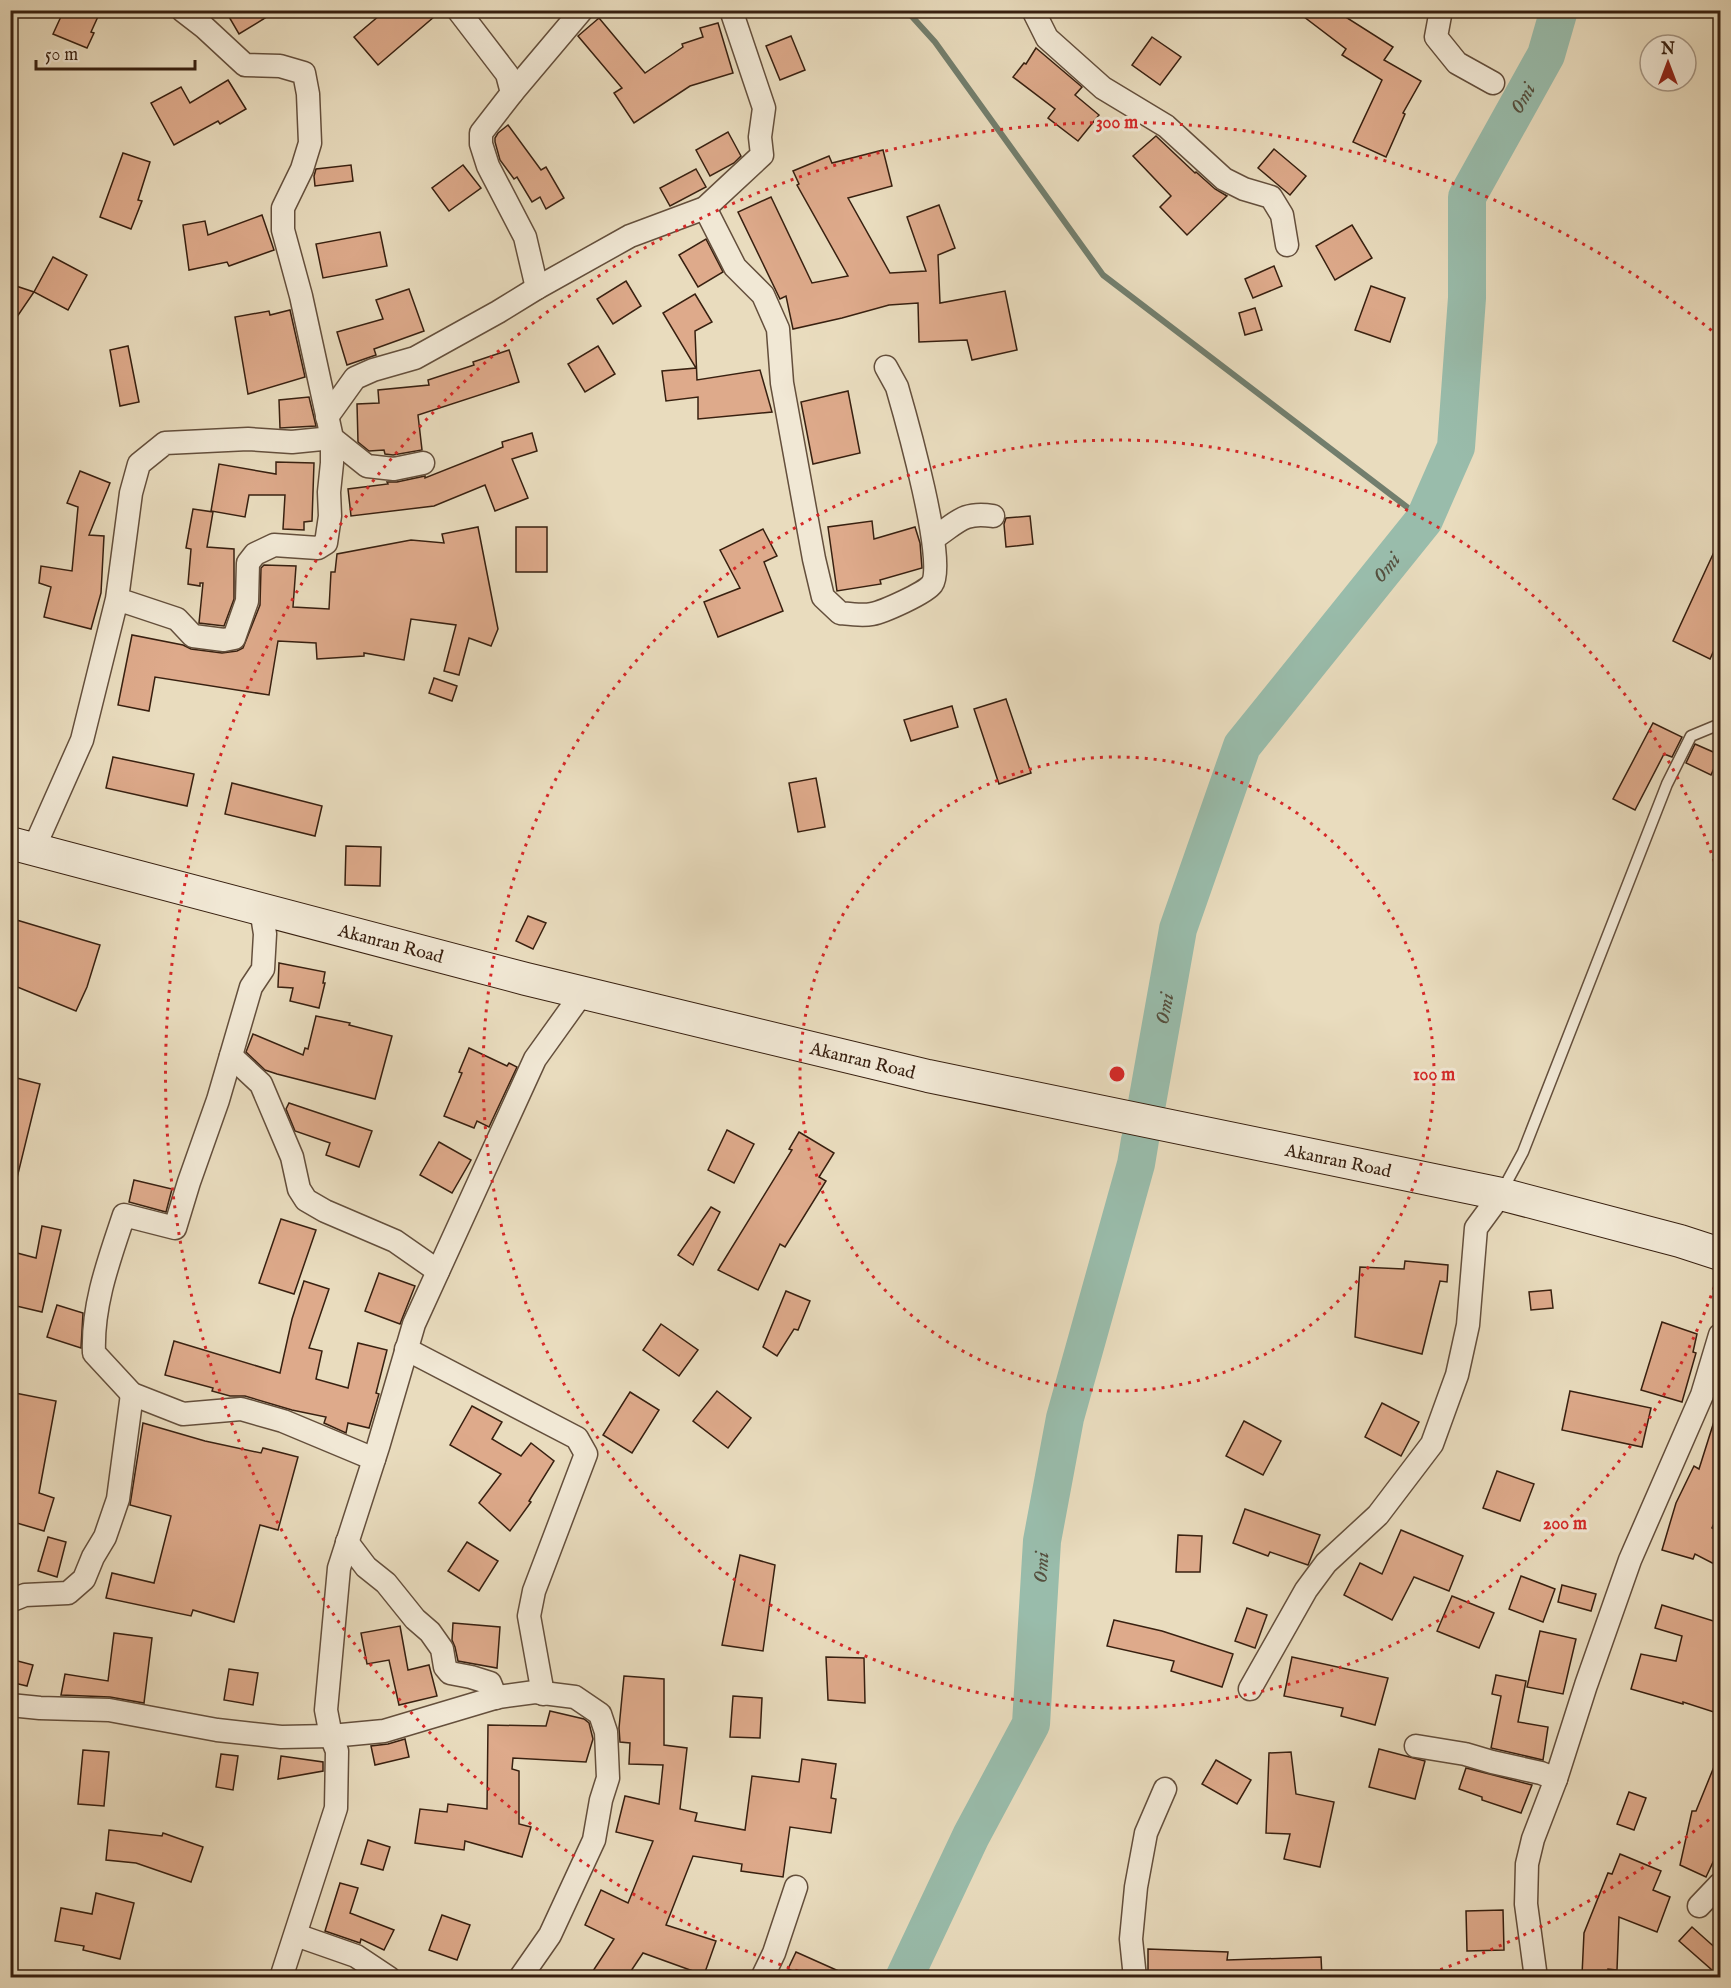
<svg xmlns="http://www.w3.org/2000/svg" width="1731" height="1988" viewBox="0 0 1731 1988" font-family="'IM FELL English',serif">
<rect width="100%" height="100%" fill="#e9dcbe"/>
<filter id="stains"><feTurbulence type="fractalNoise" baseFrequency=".00333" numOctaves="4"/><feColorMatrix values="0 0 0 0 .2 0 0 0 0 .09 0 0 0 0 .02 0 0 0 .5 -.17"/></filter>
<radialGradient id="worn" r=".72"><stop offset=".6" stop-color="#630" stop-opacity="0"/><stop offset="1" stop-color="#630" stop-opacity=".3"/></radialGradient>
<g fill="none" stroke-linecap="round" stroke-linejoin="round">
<polyline stroke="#727e6d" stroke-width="6" points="906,10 935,42 1103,275 1424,520"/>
<g stroke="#99bcab" stroke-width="38">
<path id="s1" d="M 1147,1103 L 1178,929 L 1242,746 L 1424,520 L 1456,447 L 1467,298 L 1467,197 L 1546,55 L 1559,10"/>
<path id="s2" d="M 904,1978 L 971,1836 L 1031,1724 L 1042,1541 L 1065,1418 L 1136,1164 L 1140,1140"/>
</g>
</g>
<g fill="#deaa8b" stroke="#382010" stroke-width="1.5">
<polygon points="64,10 101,10 91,32 94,33 87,48 53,34"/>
<polygon points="225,10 278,10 239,34"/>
<polygon points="386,10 442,10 378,65 354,37"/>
<polygon points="1295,10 1348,10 1344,16 1393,47 1384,60 1421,81 1403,113 1405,114 1386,157 1353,142 1382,80 1342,55 1346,49"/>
<polygon points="599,18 645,73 683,47 682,44 703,37 700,28 718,23 733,73 690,86 634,123 614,93 622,88 578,36"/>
<polygon points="791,36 805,70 780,80 766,46"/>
<polygon points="1152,37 1181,57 1160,85 1132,65"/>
<polygon points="1036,48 1082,87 1075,95 1099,115 1078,141 1048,118 1055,109 1013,77 1024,63 1026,64"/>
<polygon points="228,80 246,109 220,124 218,121 174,145 151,103 181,87 190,103"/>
<polygon points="508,125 541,170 546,167 564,198 546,209 540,197 532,202 517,177 514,179 500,160 495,142 495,138 498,133"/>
<polygon points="728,132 741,156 734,163 710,176 696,150"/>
<polygon points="1156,136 1195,173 1196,172 1215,189 1227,196 1187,235 1160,207 1171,196 1133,156"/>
<polygon points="1274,149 1306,176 1290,195 1258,168"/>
<polygon points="883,150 892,186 848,198 890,273 926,271 907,217 939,205 955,248 938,255 940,303 1005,291 1017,350 972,360 967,340 919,342 918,303 889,305 842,318 793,329 786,296 780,299 738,212 771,197 812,283 848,276 797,185 799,184 793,171 829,156 832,163"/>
<polygon points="123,153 150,162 138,200 142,201 131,229 100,217"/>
<polygon points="351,165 353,181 315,186 314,176 316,169"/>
<polygon points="463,165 481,188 449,211 432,188"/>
<polygon points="696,169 706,187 670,206 660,188"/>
<polygon points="262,215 274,250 229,266 227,262 189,270 183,225 205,221 208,235"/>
<polygon points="1352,225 1372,258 1335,280 1316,246"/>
<polygon points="380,232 387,266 323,278 316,244"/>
<polygon points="706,239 723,272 698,287 679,255"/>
<polygon points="53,257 87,275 68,310 34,292"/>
<polygon points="1274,266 1282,286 1253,298 1245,279"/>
<polygon points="626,281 641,306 613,324 597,299"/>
<polygon points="10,284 34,292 10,327"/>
<polygon points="1371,286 1405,298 1390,342 1355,330"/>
<polygon points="409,289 424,331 374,349 376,355 347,365 337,332 383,319 376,300"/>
<polygon points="695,294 712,322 695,331 697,380 760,370 772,412 698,419 698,397 666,401 662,371 696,368 663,313"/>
<polygon points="1255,308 1262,330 1245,335 1239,313"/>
<polygon points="290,310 305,377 248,394 235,317 269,311 270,315"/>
<polygon points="128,346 139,402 120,406 110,350"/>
<polygon points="598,346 615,374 585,392 568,364"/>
<polygon points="509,350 519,382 418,415 422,450 393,455 385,454 384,450 369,451 358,442 357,404 379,403 378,390 429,385 428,380 474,365 473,362"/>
<polygon points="848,391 860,453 813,464 801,402"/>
<polygon points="309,397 316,426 280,428 279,400"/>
<polygon points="532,433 537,451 512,459 528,498 495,511 485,485 434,506 351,516 348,489 388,484 387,482 397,482 425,476 425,478 503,447 502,442"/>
<polygon points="276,462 314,463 312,521 304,522 304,530 283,529 285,495 249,495 245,517 211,511 219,464 276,474"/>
<polygon points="80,471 110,483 89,535 104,536 101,593 91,629 44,617 51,587 39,583 41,566 72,571 78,507 67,503"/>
<polygon points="193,509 213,512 207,547 234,549 234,599 224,626 199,623 203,583 200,583 200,586 188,584 191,549 186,548"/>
<polygon points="1030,516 1033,544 1006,547 1004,524 1006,518"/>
<polygon points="872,521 874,539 915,527 920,543 922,568 880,580 881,584 837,591 828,527"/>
<polygon points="478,527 498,629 491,646 469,638 459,675 444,671 456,625 411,619 404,660 364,653 364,656 317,659 316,643 278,641 269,695 155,677 149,711 118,705 132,635 183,645 191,649 222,653 237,651 243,648 260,605 261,568 264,565 296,566 293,607 329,609 331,572 335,572 337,554 411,540 444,543 442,534"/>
<rect x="516" y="527" width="31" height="45"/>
<polygon points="763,529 777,556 764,562 783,611 718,637 704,602 740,588 720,550"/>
<polygon points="1720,539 1720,637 1710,659 1673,641"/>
<polygon points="434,678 457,686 452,701 429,693"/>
<polygon points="1006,699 1031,773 999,784 974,709"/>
<polygon points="952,706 958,727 911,741 904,720"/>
<polygon points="1653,723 1682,737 1672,757 1664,754 1635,810 1613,799"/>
<polygon points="1695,744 1720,755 1711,775 1686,763"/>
<polygon points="113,757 194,774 187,806 106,788"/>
<polygon points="816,778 825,827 798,832 789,783"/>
<polygon points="232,783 322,806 315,836 225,814"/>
<polygon points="346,846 381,847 380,886 345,885"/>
<polygon points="528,916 546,923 533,949 516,941"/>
<polygon points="10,918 100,945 87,987 76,1011 10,984"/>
<polygon points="279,963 325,972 323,983 325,983 319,1008 290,1001 293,988 278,987"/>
<polygon points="316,1016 350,1023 349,1025 392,1036 375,1099 277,1074 265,1070 246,1052 253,1034 303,1055 305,1048 308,1049"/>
<polygon points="469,1048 507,1066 509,1063 517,1067 489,1127 477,1121 474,1128 444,1116 462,1073 459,1072"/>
<polygon points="13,1077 40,1084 17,1178 10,1177 10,1088"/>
<polygon points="289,1103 372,1131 359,1167 326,1155 330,1143 295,1131 286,1109"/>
<polygon points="727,1130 754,1144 734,1183 708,1170"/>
<polygon points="799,1132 834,1153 819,1177 826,1181 785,1247 780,1244 758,1290 718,1270 792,1150 789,1149"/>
<polygon points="439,1142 471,1160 452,1193 420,1175"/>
<polygon points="134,1180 172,1189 166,1212 129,1202"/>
<polygon points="711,1207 720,1212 693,1265 678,1255"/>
<polygon points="281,1219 316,1230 294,1294 259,1283"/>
<polygon points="42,1226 61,1230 42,1312 12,1305 15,1291 10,1290 10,1283 17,1253 36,1258"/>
<polygon points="1405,1261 1448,1265 1447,1282 1440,1281 1422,1354 1355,1337 1360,1267 1404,1269"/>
<polygon points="379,1273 415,1286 400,1324 365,1311"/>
<polygon points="304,1281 329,1289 309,1348 322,1351 316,1379 348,1388 358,1343 387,1350 376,1393 379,1394 369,1428 348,1423 346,1433 324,1423 326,1417 292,1410 245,1396 230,1396 212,1391 213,1388 165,1375 174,1341 280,1373 292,1319"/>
<polygon points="1551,1290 1553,1308 1531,1310 1529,1292"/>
<polygon points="786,1291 810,1301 798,1330 794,1329 777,1356 763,1347"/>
<polygon points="57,1305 83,1313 81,1348 47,1337"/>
<polygon points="1662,1322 1697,1334 1693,1352 1696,1353 1682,1402 1641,1390"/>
<polygon points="661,1324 698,1350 679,1376 643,1350"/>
<polygon points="717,1391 751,1418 728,1448 693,1421"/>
<polygon points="1570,1391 1651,1408 1642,1447 1562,1430"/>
<polygon points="630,1392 659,1410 632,1453 603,1435"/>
<polygon points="15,1393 56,1401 39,1493 54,1498 44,1531 10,1521 10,1419"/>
<polygon points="1382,1403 1419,1422 1401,1456 1365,1437"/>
<polygon points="472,1406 502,1422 492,1439 521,1456 531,1443 554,1461 529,1501 531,1502 510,1531 479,1503 501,1474 450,1445"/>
<polygon points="1717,1412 1720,1413 1720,1510 1712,1528 1720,1532 1720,1567 1695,1554 1693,1559 1662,1550 1676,1503 1694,1466 1699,1469"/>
<polygon points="1244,1421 1281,1441 1263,1475 1226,1456"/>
<polygon points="143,1423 205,1441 261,1453 263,1448 298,1457 278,1530 260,1525 234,1622 193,1610 191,1616 106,1598 112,1573 154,1583 171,1516 130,1505"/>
<polygon points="1497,1471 1534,1484 1520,1521 1483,1508"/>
<polygon points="1245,1509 1320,1535 1308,1565 1270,1552 1268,1556 1233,1543"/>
<polygon points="1401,1530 1463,1556 1449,1591 1414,1577 1392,1620 1344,1595 1360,1563 1382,1574"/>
<polygon points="1178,1535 1202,1536 1200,1572 1176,1572"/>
<polygon points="48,1537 66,1542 57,1577 38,1571"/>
<polygon points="467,1542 498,1561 479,1591 448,1571"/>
<polygon points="740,1555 775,1565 763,1651 722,1645"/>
<polygon points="1521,1576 1555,1589 1543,1622 1509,1609"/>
<polygon points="1562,1585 1596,1594 1591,1611 1558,1602"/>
<polygon points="1452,1596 1494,1613 1479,1648 1437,1631"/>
<polygon points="1662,1605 1720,1623 1720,1648 1714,1669 1720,1671 1720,1714 1683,1702 1683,1704 1631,1689 1641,1654 1676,1661 1682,1636 1655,1628"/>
<polygon points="1247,1608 1267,1615 1255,1648 1235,1641"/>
<polygon points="1114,1620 1162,1631 1233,1654 1222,1687 1171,1671 1174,1661 1107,1646"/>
<polygon points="453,1623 500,1627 497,1668 458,1661 455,1647 452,1640"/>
<polygon points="400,1626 408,1670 429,1665 437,1696 399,1705 389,1660 367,1664 361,1633"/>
<polygon points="1540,1631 1576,1639 1563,1694 1527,1687"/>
<polygon points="114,1633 152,1638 144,1703 110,1697 61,1695 65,1674 108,1681"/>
<polygon points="826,1657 864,1658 865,1703 828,1700"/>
<polygon points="1292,1657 1388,1678 1375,1725 1341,1716 1343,1708 1284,1696"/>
<polygon points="10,1659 33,1665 27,1686 10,1682"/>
<polygon points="229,1669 258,1673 253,1705 224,1700"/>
<polygon points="1496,1675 1526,1681 1518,1722 1548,1727 1543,1760 1491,1748 1501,1696 1492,1694"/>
<polygon points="624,1676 664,1679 664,1745 687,1748 680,1809 697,1813 695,1821 745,1830 752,1776 799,1782 802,1759 836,1764 831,1798 836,1799 831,1833 790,1827 783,1877 741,1871 742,1864 693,1856 666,1925 716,1941 704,1975 643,1953 627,1977 589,1977 614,1939 585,1925 601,1890 628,1903 653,1841 616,1832 625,1796 659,1804 663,1765 629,1764 630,1743 620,1742 619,1728"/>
<polygon points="733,1696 762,1698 760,1738 730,1737"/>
<polygon points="550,1711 584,1719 589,1723 593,1739 586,1762 513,1758 512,1769 519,1771 519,1824 531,1827 522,1857 465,1841 464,1850 415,1843 420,1809 447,1812 448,1804 487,1809 488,1725 546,1726"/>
<polygon points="405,1739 409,1757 375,1765 371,1746 388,1744"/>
<polygon points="1379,1749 1425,1761 1415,1799 1369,1787"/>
<polygon points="83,1750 109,1752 104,1806 78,1804"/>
<polygon points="1291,1752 1296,1794 1334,1802 1320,1867 1284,1859 1290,1834 1266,1833 1269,1753"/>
<polygon points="1720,1752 1720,1857 1716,1856 1706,1877 1680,1865 1692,1811 1696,1811"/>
<polygon points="221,1754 238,1756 233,1790 216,1787"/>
<polygon points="281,1756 323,1762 323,1771 278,1779"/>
<polygon points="1216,1760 1251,1780 1237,1804 1202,1784"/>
<polygon points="1466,1768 1532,1785 1521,1813 1482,1800 1482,1797 1459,1789"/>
<polygon points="1629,1792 1646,1798 1634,1830 1617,1824"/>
<polygon points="109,1830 162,1836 163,1833 203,1847 191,1882 136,1863 106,1860"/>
<polygon points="368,1840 390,1847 383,1870 361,1864"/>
<polygon points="1620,1854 1661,1871 1653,1890 1670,1897 1657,1932 1619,1917 1617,1970 1608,1969 1608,1976 1582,1975 1584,1933 1608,1873 1612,1874"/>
<polygon points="340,1883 358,1888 350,1913 394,1930 384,1950 361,1939 360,1943 325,1931"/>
<polygon points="96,1893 134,1903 120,1959 83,1950 84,1946 55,1941 61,1908 92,1914"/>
<polygon points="1503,1910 1504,1950 1467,1951 1466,1911"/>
<polygon points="442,1915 470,1925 457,1960 429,1950"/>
<polygon points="1692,1927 1720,1952 1720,1977 1679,1941"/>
<polygon points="1148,1949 1228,1952 1227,1960 1321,1957 1322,1977 1148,1977"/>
<polygon points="796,1952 852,1977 806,1977 788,1969"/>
</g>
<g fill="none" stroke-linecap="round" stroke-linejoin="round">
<g stroke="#644f3c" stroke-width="13">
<polyline id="service" points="1502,1191 1523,1152 1667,784 1691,736 1720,724"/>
</g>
<g stroke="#644f3c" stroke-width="25">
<g id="minor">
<polyline points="182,10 204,27 245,65 280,66 304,73 308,94 310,143 302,169 283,208 283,230 301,296 332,438 367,466 394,469 423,463"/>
<polyline points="458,10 507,74 512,93 481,133 481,144 488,166 525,237 537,288"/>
<polyline points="1033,10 1047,38 1103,88 1166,126 1224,179 1244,189 1271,197 1282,215 1287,245"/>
<polyline points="1441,10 1436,37 1457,63 1493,83"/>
<polyline points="512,93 582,10"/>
<path d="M 705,208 L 735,267 L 763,295 L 778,329 L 782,383 L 814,559 L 823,597 L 840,613 C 849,614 862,616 872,614 C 883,612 926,593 932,584 C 947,563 906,418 897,387 L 886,367"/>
<polyline points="327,417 355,378 373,370 415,358 498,312 537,288 630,236 705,208 762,155 760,137 764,108 731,10"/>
<path d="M 934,538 C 957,523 963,511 993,516"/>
<polyline points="34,848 82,740 117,599 131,493 139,464 165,443 248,439 292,442 332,438 332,463 329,492 330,516 326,543 318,548 274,545 255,554 248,563 247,601 234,638 224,640 193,636 177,619 117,599"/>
<path d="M 261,909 L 265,934 L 263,969 L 251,987 L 218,1100 L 189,1182 L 175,1228 L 124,1215 C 109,1260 92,1305 94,1353 L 132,1394 L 183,1414 L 241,1409 L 283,1421 L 374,1459"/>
<polyline points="231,1056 261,1084 292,1157 299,1189 306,1200 325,1211 395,1241 438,1271"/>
<polyline points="406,1349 577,1438 586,1454 534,1591 529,1616 543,1694"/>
<polyline points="347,1542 366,1567 386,1583 415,1619 430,1632 442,1649 445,1667 450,1673 471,1677 490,1683 496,1698"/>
<polyline points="10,1601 25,1595 68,1593 84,1579 93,1557 105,1537 118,1499 132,1394"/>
<polyline points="1250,1689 1306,1590 1326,1563 1378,1515 1432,1444 1457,1375 1468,1325 1476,1228 1501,1194"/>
<polyline points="10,1705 40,1708 109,1710 217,1730 281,1737 331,1736 384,1731 498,1697 535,1692 575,1697 600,1714 606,1732 608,1778 601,1800 594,1840 550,1935 520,1978"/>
<polyline points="1416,1746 1465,1754 1492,1762 1541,1773 1556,1779"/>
<polyline points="1699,1906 1720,1884"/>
<polyline points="296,1935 356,1956 389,1978"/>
<polyline points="281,1978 336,1808 337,1751 331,1736 326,1710 339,1568 378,1447 414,1324 535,1059 583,992"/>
<polyline points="762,1978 774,1953 796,1887"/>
<polyline points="1135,1978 1131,1939 1136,1887 1146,1833 1165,1789"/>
<polyline points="1536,1978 1526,1904 1527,1864 1533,1839 1556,1779 1586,1685 1630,1560 1702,1395 1720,1335"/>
</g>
</g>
<g stroke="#382010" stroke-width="34">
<g id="secondary">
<path id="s3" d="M 10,843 L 526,979 L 928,1076 L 1501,1194 L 1680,1241 L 1720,1254"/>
</g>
</g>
<use href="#service" stroke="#f1e8d5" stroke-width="10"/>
<use href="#minor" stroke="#f1e8d5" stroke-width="22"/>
<use href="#secondary" stroke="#f1e8d5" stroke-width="32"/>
</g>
<g fill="none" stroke="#d62828" stroke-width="3" stroke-dasharray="3 6">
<circle cx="1117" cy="1074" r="317"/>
<path d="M1720 1270A634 634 0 1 1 1720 878"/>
<path d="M1716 1814A952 952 0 0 1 1419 1977M815 1977A952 952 0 1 1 1716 334"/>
</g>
<g text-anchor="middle" stroke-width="6" stroke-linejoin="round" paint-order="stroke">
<g font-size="18" fill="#382010" stroke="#f1e8d5">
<text dy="6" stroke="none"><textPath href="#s3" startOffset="394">Akanran Road</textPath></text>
<text dy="6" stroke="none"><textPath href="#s3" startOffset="880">Akanran Road</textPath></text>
<text dy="6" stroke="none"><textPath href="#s3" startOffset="1366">Akanran Road</textPath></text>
</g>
<g font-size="20" font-style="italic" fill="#554f3e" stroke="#f1e8d5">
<text dy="7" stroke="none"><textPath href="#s1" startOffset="1104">Omi</textPath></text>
<text dy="7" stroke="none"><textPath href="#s1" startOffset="600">Omi</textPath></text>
<text dy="7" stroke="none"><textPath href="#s1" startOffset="96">Omi</textPath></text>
<text dy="7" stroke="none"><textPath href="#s2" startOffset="441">Omi</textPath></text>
</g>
</g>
<circle cx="1117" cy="1074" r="9" fill="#d62828" stroke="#f1e8d5" stroke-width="3"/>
<g font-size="18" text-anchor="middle" font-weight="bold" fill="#d62828" stroke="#f1e8d5" stroke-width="6" stroke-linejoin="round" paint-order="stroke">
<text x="1117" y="128">300 m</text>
<text x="1434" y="1080">100 m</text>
<text x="1565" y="1529">200 m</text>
</g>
<rect width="1731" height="1988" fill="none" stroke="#e9dcbe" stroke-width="36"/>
<rect x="12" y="12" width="1707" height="1964" fill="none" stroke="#382010" stroke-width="3"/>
<rect x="18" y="18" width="1695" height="1952" fill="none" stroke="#382010" stroke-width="1.5"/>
<g transform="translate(1668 63)"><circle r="28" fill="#f1e8d5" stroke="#a79886" stroke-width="1.5"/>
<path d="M0-4.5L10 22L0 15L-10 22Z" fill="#8f2418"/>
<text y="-9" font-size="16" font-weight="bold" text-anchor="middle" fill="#382010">N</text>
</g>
<path d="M36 60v9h159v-9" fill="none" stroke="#382010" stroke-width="3"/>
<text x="45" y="60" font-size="18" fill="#382010" stroke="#f1e8d5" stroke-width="4.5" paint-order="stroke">50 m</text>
<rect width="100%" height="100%" filter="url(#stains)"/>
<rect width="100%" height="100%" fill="url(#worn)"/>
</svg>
